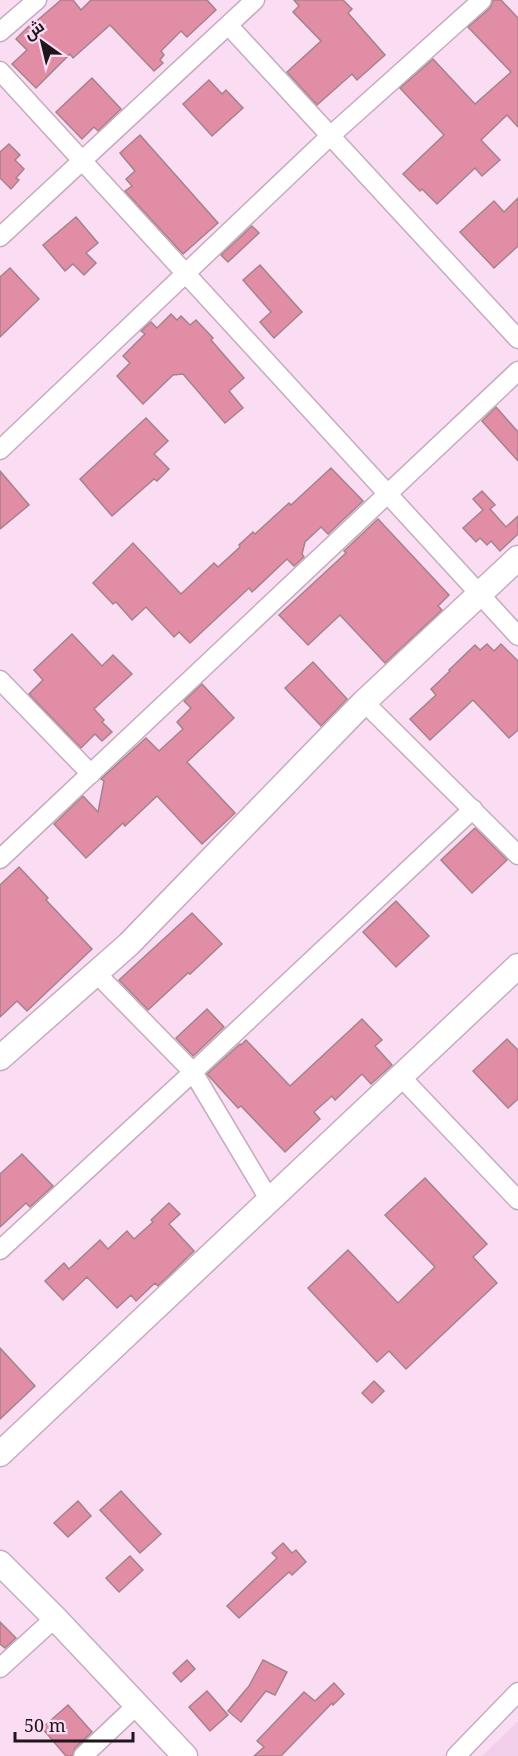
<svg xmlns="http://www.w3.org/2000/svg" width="518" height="1756" viewBox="0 0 518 1756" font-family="'Noto Serif',Cairo,serif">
<rect width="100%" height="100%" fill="#faddf3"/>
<polygon fill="#f2cfea" points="518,1721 518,1756 482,1756"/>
<g fill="#e08da5" stroke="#a4838b" stroke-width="1.5">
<polygon points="61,0 73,0 81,10 91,0 207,0 216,10 187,37 181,31 161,51 164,55 160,60 163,63 154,71 110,25 73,58 70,54 36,88 12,64 27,50 16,39 32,23 33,24"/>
<polygon points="294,0 343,0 352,9 348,13 385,55 357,80 352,74 317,105 287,72 321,41 293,12 299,6"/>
<polygon points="493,0 501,0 518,18 518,127 507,115 481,140 500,160 482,176 475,168 437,204 422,189 420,191 403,174 444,135 400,88 433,59 475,104 511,72 468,27 490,8"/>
<polygon points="92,78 121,109 98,131 94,127 82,139 56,112"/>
<polygon points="209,80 222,94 226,90 243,108 212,136 183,104"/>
<polygon points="140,135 218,223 183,254 125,191 132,186 126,179 135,171 120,153"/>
<polygon points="9,144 20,155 15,160 24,169 16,178 19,180 11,189 0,178 0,152"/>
<polygon points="518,198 518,246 494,268 460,232 494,201 504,212"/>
<polygon points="76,217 98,243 86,253 96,263 84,275 73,264 65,271 43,245"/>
<polygon points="252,226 259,233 228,262 221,255"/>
<polygon points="260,265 302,312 274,338 260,322 271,312 243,280"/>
<polygon points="10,268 39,299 0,337 0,277"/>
<polygon points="171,314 177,320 181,316 190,325 196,320 213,338 211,340 244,378 229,391 243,408 225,423 183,374 173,375 143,404 117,376 130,363 123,356 145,334 141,331 151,322 157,328"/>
<polygon points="496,407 518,432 518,461 482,421"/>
<polygon points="146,418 168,441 154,454 169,469 157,481 154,479 112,516 80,479"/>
<polygon points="331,468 363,501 328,534 321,527 305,542 302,554 304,557 294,566 287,559 252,592 249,588 190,643 179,632 174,637 146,607 132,620 116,602 113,604 93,583 133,543 181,594 214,563 218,567 240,547 239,545 253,532 255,534 289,503 291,505"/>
<polygon points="0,471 29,505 0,529"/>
<polygon points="482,491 495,505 490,509 506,527 518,516 518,534 500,551 491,541 487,545 480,538 476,542 463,528 483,510 473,499"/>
<polygon points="378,519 449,595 438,606 442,610 385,663 340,615 308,645 279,615 346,553 344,551"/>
<polygon points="72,634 102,666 113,655 132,674 94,709 104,720 102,722 112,732 102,741 95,734 81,748 29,694 43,680 34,670"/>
<polygon points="487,644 494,651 501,644 518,661 518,730 509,738 473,700 430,740 410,719 436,695 431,689 450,671 449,670 475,645 480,650"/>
<polygon points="313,662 347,699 321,726 285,688"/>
<polygon points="202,684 234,718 187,762 235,813 202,844 157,796 125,826 123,823 86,858 54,824 83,796 98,812 104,781 101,779 146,738 159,751 183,729 177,722 191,708 184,701"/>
<polygon points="475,828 507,860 472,893 441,860"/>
<polygon points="19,867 48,898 46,900 92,949 27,1011 17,1001 0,1017 0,885"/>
<polygon points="396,901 429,936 396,967 363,932"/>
<polygon points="192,913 222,944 190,974 188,973 148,1010 119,980"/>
<polygon points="207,1009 224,1027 193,1056 176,1038"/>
<polygon points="362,1019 382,1040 375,1046 392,1065 371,1084 362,1074 335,1100 332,1096 314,1112 320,1119 285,1152 241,1106 238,1108 207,1074 240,1044 241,1045 246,1040 290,1086"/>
<polygon points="507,1039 518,1050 518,1099 508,1108 473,1071"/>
<polygon points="22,1154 53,1186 30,1207 26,1203 0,1227 0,1174"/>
<polygon points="425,1178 487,1244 473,1257 497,1283 406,1369 389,1351 377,1362 308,1288 348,1250 398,1303 435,1267 385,1215"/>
<polygon points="169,1203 180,1214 169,1224 194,1251 158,1286 155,1283 136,1301 131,1295 117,1308 87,1277 63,1300 45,1281 64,1263 69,1269 100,1240 108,1249 127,1231 134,1239 153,1222 151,1220"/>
<polygon points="0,1348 35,1386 0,1419"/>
<polygon points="374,1381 384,1391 372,1403 362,1393"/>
<polygon points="121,1491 161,1534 140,1553 100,1510"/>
<polygon points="78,1501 91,1516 68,1537 54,1523"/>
<polygon points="283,1543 292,1553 296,1550 306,1562 292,1575 289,1572 239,1618 227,1606 277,1558 272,1553"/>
<polygon points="130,1556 143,1570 119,1592 106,1578"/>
<polygon points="0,1622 16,1638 5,1648 0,1644"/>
<polygon points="187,1660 195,1669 181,1682 173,1673"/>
<polygon points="263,1660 287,1672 275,1695 266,1691 241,1722 228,1711 249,1686"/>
<polygon points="334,1683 344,1694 333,1705 332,1703 281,1756 254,1756 264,1747 257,1741 304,1692 315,1701"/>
<polygon points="207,1691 228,1715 210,1731 189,1707"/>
<polygon points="68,1705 92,1732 75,1748 72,1756 66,1756 42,1728"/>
</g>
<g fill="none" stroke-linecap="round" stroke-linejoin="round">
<g stroke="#c6abc0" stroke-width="21">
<g id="street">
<polyline points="229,26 518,339"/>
<polyline points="0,32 37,0"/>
<polyline points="0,71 518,636"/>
<polyline points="0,237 255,0"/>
<polyline points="0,450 329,137 482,0"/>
<polyline points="0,680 91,774"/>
<polyline points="364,702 518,855"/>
<polyline points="0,859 518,371"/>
<polyline points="96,973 193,1072 269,1199"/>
<polyline points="401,1077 518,1200"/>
<polyline points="0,1250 193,1072 473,809"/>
<polyline points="0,1668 55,1618"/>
<polyline points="83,1756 136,1706"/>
<polyline points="456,1756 518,1692"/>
</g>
</g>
<g stroke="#c6abc0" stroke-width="27">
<g id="secondary">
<polyline points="0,1058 129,944 364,702 518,558"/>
<polyline points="0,1454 518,966"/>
<polyline points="0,1563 55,1618 185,1756"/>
</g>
</g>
<use href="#street" stroke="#fff" stroke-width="18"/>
<use href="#secondary" stroke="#fff" stroke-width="24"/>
</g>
<g transform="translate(42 42) rotate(326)" stroke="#faddf3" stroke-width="4.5" paint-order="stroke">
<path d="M0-4.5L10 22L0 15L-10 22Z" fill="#1f151d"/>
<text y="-9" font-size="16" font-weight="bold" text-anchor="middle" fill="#1f151d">ش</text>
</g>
<path d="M15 1732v9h118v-9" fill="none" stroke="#1f151d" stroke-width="3"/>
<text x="24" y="1732" font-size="18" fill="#1f151d" stroke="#faddf3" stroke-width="4.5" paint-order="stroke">50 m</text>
</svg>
